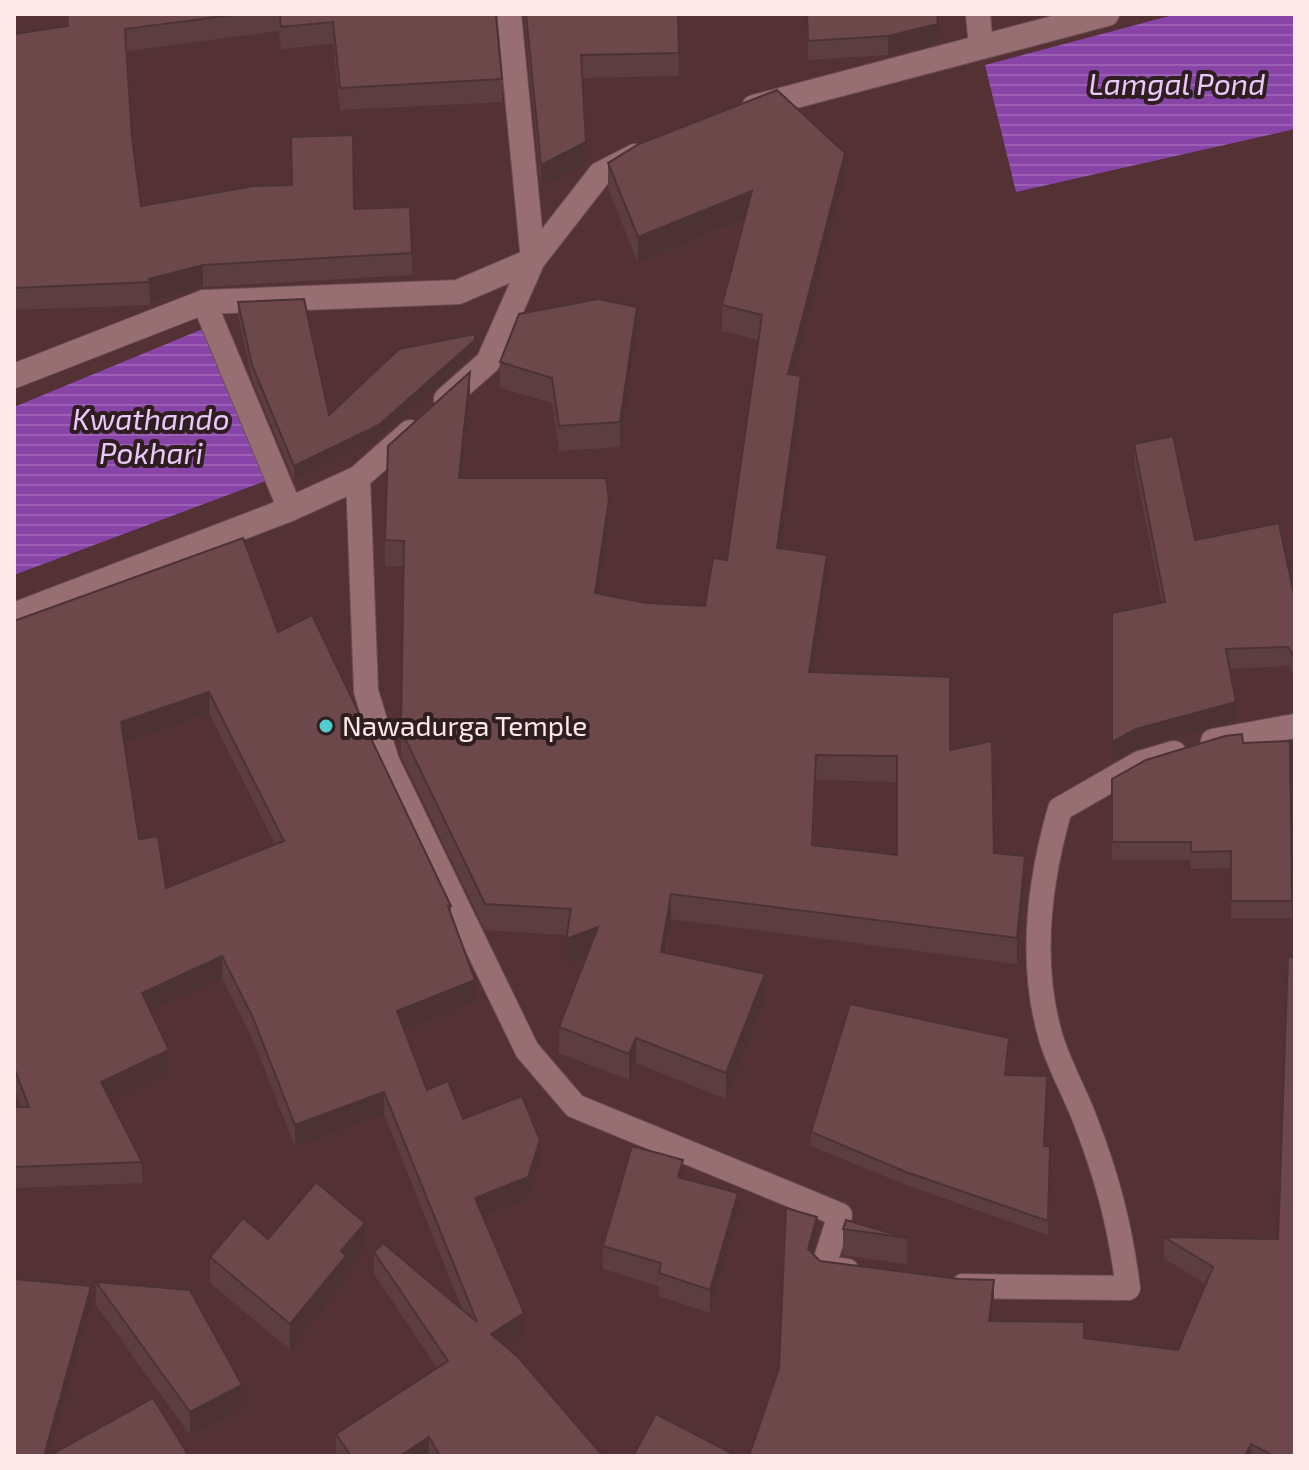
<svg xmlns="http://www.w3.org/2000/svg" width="1309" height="1470" viewBox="0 0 1309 1470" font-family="'Exo 2',sans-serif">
<defs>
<pattern id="water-rules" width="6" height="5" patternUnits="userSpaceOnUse" patternTransform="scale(2)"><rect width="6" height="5" fill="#8944a8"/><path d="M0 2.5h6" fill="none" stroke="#9b5fb4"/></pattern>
</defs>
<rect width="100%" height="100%" fill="#543134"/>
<g fill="url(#water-rules)">
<polygon points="1177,14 1295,14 1295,129 1016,192 985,65"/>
<polygon points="205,328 268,480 14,575 14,407"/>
</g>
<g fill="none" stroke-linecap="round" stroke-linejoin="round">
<g stroke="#6c4e51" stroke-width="26">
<g id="minor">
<polyline points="978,14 981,46"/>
<polyline points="754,107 1107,14"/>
<polyline points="204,302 290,509"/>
<polyline points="14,376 204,302 458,292 533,260 509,14"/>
<polyline points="446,399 488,362 533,260 600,174 635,156"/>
<polyline points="358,478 366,691 387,761 527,1050 575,1106 840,1215 823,1268 847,1271"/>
<polyline points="14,615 290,509 358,478 410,432"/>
<polyline points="1213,741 1295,726"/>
<path d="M 963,1286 L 1128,1288 C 1120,1225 1107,1176 1084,1117 C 1074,1091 1059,1065 1051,1038 C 1029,964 1039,882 1060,809 L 1140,763 L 1174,753"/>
</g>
</g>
<use href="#minor" stroke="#976f72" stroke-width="24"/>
</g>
<g fill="#5d3e40" fill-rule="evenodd">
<polygon points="66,14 496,14 502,79 502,102 340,110 333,44 281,49 279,31 127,51 132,137 141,206 354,209 412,253 412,275 203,287 150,302 150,305 14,310 14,34 67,26"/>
<polygon points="524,14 678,14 679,76 582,78 586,164 541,187"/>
<polygon points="807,14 937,14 938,43 888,55 808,60"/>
<path d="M 608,163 L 845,179 L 794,375 L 801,401 L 780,548 L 827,581 L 813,673 L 950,750 L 994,853 L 1025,882 L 1017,964 L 671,919 L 666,953 L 765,1000 L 726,1099 L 636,1063 L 629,1080 L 559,1053 L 559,1027 L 586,957 L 566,965 L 566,935 L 485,930 L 401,756 L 404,566 L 385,566 L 385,540 L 470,398 L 462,478 L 609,525 L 599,594 L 646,603 L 705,606 L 727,560 L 758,340 L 722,331 L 722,305 L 744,220 L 638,263 L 608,188 ZM 816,780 L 897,782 L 897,855 L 814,845 Z"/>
<polygon points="238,302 329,415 475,348 475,354 379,439 294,480 252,379 238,316"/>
<polygon points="637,332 620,447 559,451 552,403 500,388 500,362"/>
<polygon points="1134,444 1195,540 1295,600 1295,677 1288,666 1230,669 1236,721 1136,749 1112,762 1162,603 1134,463"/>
<path d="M 14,621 L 278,632 L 451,906 L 451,914 L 475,1001 L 404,1030 L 427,1090 L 463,1119 L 540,1162 L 528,1199 L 483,1217 L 524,1334 L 505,1346 L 603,1456 L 336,1456 L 336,1434 L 437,1368 L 374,1274 L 374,1252 L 463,1311 L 384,1114 L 295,1147 L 253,1040 L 222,978 L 150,1011 L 169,1072 L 110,1099 L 142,1162 L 142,1183 L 14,1188 L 14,1107 L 21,1107 L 14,1089 ZM 209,713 L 275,844 L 166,888 L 139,839 L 124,743 Z"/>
<polygon points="1290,741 1292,918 1231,918 1231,868 1191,869 1191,860 1112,860 1112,779 1243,743"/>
<polygon points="1009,1052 1006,1075 1047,1090 1045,1146 1050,1146 1048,1235 906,1185 811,1146 811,1132"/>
<polygon points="683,1178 738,1216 710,1313 659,1296 659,1286 603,1269 603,1246"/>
<polygon points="843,1229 907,1238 907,1264 843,1255"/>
<polygon points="1164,1237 1278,1239 1295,1456 749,1456 779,1368 817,1239 813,1254 820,1261 994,1301 992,1321 1084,1338 1178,1350 1205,1284 1164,1258"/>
<polygon points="268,1239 365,1249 346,1272 346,1282 290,1350 210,1283 210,1257"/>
<polygon points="96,1282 242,1408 190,1435 96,1305"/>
</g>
<g fill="#4c3234">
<polygon points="938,24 938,43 888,55 888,36"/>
<polygon points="586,142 586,164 541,187 541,165"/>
<polygon points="845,153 845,179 788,399 788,374"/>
<polygon points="752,191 752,216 638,263 638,237"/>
<polygon points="203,265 203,287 150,302 149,279"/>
<polygon points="637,307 637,332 620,447 620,422"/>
<polygon points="475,334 475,354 379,439 294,480 294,466"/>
<polygon points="470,372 470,398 459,504 459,478"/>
<polygon points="801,376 801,401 777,573 777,548"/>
<polygon points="609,499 609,525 595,619 595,593"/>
<polygon points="827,555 827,581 809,698 809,672"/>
<polygon points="209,692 209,713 121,744 121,722"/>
<polygon points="1236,702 1236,721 1136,749 1112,762 1112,742 1136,729"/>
<polygon points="816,755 816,780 812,870 812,845"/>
<polygon points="1025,856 1025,882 1017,964 1017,938"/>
<polygon points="671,894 671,919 661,978 661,952"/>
<polygon points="598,927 598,952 566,965 566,939"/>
<polygon points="222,956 222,978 142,1015 142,993"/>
<polygon points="765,974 765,1000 726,1099 726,1073"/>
<polygon points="475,980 475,1001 397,1033 397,1011"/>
<polygon points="636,1038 636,1063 629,1080 629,1054"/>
<polygon points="169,1050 169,1072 101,1104 101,1082"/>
<polygon points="384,1092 384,1114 295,1147 295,1125"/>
<polygon points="540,1140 540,1162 528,1199 475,1220 475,1198"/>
<polygon points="683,1160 683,1183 678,1177"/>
<polygon points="738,1193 738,1216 710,1313 710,1290"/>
<polygon points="817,1217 817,1239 808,1271 808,1249"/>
<polygon points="365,1223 365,1249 346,1272 346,1282 290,1350 290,1324 341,1251"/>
<polygon points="994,1280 994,1301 989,1342 989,1321"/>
<polygon points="91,1286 91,1304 49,1456 44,1456"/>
<polygon points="524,1313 524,1334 491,1355 491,1334"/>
<polygon points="242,1385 242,1408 190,1435 190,1412"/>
<polygon points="429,1437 429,1456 400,1456"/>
<polygon points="1251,1444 1251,1456 1245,1456"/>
</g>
<g fill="#6c484b" stroke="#4c3234" stroke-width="2" fill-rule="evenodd">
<polygon points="67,14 240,14 125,29 132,137 141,206 253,186 292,185 291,137 353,135 354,209 410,207 412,253 203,265 149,279 150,282 14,288 14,34 68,26"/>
<polygon points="280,14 496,14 502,79 340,88 333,22 281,27"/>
<polygon points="526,14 678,14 679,53 581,55 586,142 541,165"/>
<polygon points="807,14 937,14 938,24 888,36 808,41"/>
<path d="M 777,90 L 845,153 L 788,374 L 801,376 L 777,548 L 827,555 L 809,672 L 950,677 L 950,750 L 992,741 L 994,853 L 1025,856 L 1017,938 L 671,894 L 661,952 L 765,974 L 726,1073 L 636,1038 L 629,1054 L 559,1027 L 598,927 L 566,939 L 571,909 L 485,904 L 401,730 L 404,541 L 385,540 L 388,446 L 470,372 L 459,478 L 606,478 L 609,499 L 595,593 L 646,603 L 705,606 L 713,558 L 727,560 L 762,315 L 722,305 L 752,191 L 638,237 L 608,163 L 639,144 ZM 816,755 L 897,756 L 897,855 L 812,845 Z"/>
<polygon points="304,299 329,415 399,349 475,334 475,340 379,425 294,466 252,365 238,302"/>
<polygon points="598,299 637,307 620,422 559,426 552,378 500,362 519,314"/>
<polygon points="1173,436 1195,540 1279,523 1295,600 1295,658 1288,647 1226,649 1236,702 1136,729 1112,742 1112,613 1165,602 1134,444"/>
<path d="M 243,538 L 278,632 L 312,615 L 451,906 L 448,906 L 475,980 L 397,1011 L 427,1090 L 448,1081 L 463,1119 L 522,1096 L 540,1140 L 528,1177 L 475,1198 L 524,1313 L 491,1334 L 519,1358 L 603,1456 L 440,1456 L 429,1437 L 400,1456 L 351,1456 L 336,1434 L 448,1361 L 374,1252 L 383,1243 L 477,1322 L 384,1092 L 295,1125 L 253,1018 L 222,956 L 142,993 L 169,1050 L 101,1082 L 142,1162 L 14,1167 L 14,1107 L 29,1107 L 14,1067 L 14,621 ZM 209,692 L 284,841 L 166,888 L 158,836 L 139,839 L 121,722 Z"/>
<polygon points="1242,734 1243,743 1290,741 1292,901 1231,901 1231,851 1191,852 1191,842 1112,842 1112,779 1146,760 1225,736"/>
<polygon points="1288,957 1295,957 1295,1456 1275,1456 1251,1444 1245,1456 749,1456 779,1368 786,1208 817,1217 808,1249 820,1261 959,1279 994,1280 989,1321 1084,1322 1084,1338 1178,1350 1213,1267 1164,1237 1278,1239"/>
<polygon points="850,1004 1009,1038 1005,1075 1047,1076 1044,1146 1050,1146 1048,1221 906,1172 811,1132"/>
<polygon points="632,1146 683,1160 678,1177 738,1193 710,1290 659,1273 661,1263 603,1246"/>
<polygon points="316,1182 365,1223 341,1251 346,1256 290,1324 210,1257 243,1218 268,1239"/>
<polygon points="846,1220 907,1238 843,1229"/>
<polygon points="14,1279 91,1286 44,1456 14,1456"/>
<polygon points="96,1282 190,1290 242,1385 190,1412"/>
<polygon points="153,1398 189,1456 49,1456"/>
<polygon points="656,1414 737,1456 633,1456"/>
</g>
<circle fill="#53cdcb" stroke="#2f1e20" stroke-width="3" cx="326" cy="726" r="8"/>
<g text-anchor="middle" stroke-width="8" stroke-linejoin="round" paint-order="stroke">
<g font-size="28" fill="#ffe8e9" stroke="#2f1e20" text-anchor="start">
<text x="342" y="736">Nawadurga Temple</text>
</g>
<g font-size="30" font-style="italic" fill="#e9c8fa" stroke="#2f1e20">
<text x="1177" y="95">Lamgal Pond</text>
<text x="151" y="430">Kwathando<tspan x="151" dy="34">Pokhari</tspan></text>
</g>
</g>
<rect width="1309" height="1470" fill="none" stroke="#ffe8e9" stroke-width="32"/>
</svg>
